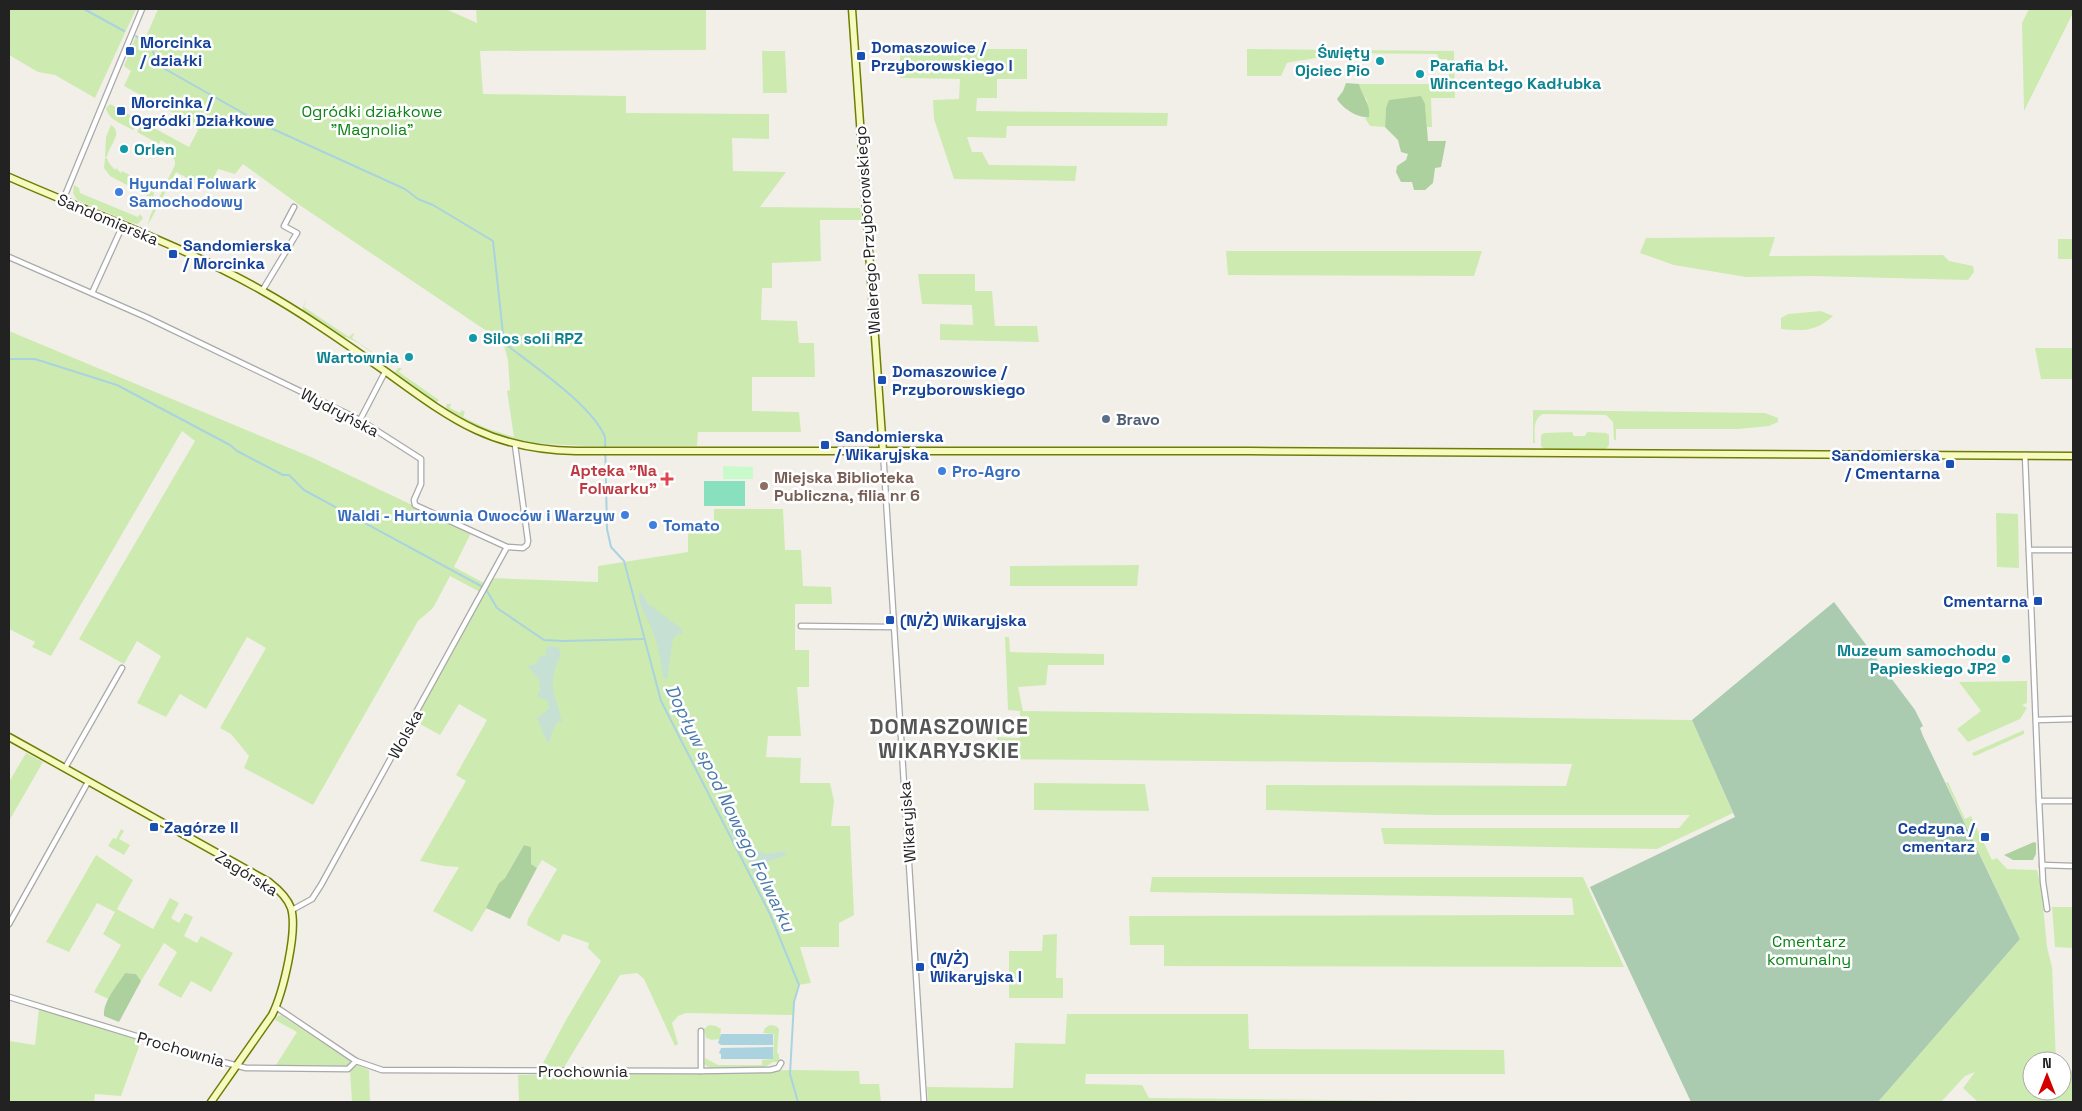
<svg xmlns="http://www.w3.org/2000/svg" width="2082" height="1111" viewBox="0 0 2082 1111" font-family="'Space Grotesk',sans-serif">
<rect width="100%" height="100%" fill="#f2efe9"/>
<g fill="#cdebb0">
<polygon points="9,9 136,9 95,98 55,75 38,72 9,55"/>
<path d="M 158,9 L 446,9 L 477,23 L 476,9 L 706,9 L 706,50 L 480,51 L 483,94 L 626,96 L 626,113 L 769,114 L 769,139 L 732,138 L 733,171 L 786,172 L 760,207 L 860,208 L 862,220 L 820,220 L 821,261 L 772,263 L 772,288 L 762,288 L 761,320 L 797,321 L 799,343 L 814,343 L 815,377 L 752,377 L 752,411 L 799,412 L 801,432 L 698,432 L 697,446 L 586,446 L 525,443 L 479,427 L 448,411 L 446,407 L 447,404 L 451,404 L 450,408 L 460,413 L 462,410 L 465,412 L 463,417 L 486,428 L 514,437 L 507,391 L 510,390 L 508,360 L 503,342 L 298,204 L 243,164 L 235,174 L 218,169 L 211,183 L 204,179 L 200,185 L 176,172 L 148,225 L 150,216 L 175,165 L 175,161 L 168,150 L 172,147 L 170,143 L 167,144 L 161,140 L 159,144 L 137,132 L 141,125 L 137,122 L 133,130 C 123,124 108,120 106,108 L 110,104 L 189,147 L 198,130 L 179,116 L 124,86 L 131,71 L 124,66 L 136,36 L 145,39 Z"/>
<polygon points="2029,9 2073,9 2073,13 2024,111 2022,23"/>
<polygon points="900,49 1027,49 1027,79 997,79 997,98 977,98 976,111 1168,113 1167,126 1007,126 1006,138 967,137 972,152 982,152 989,165 1077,166 1075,181 954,179 934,119 933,100 959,99 960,79 900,78"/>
<path d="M 1247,49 L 1454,51 L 1455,98 L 1431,98 L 1432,127 L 1427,127 L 1425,104 L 1386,108 L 1385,127 L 1370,126 L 1365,118 L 1369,117 L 1367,100 L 1362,94 L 1359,84 L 1449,84 L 1449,62 L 1447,59 L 1439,59 L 1437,54 L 1330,53 C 1317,60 1301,59 1287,63 L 1281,76 L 1247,76 Z"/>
<polygon points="762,51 785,51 787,93 763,93"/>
<path d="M 111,125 C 124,133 109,145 107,157 L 105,157 L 106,137 Z"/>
<polygon points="105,158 107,158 109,163 115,170 116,168 121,173 122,171 151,186 154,193 153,199 110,176 104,168"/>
<polygon points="74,185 79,188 80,193 138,217 140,214 143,218 138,224 132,223 77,200 73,193"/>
<polygon points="1775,237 1769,256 1943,255 1949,261 1973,266 1974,272 1968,280 1814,276 1746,277 1674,265 1640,253 1646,238"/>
<rect x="2058" y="239" width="15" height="20"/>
<polygon points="1226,251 1482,251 1474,276 1228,275"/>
<polygon points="918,274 975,274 975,291 992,291 995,326 1037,326 1039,342 940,340 940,324 973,325 972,305 922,304"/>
<polygon points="307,297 304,307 349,337 353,333 354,334 352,338 388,363 391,360 392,366 386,363 357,342 346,337 344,338 302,310"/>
<path d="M 1821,311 L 1833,316 C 1815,332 1804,331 1781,329 L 1781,318 L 1788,314 Z"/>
<polygon points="9,331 311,457 471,533 454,567 484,583 480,592 450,576 433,608 418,621 313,805 244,768 249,756 231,734 220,728 266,648 247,637 206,709 180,694 166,717 137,703 161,656 137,641 124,664 79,639 195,441 182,431 51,656 32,647 35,642 9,629"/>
<polygon points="2035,348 2073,348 2073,379 2041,379"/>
<polygon points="398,368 402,368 399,372 439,400 437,402 434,402 398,377 395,372"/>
<path d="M 1533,410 L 1765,413 L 1778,418 L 1778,422 L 1769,426 L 1738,429 L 1616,429 L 1616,440 L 1614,440 L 1613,422 L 1606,415 L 1543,414 C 1532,419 1535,433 1535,443 L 1533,443 Z"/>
<polygon points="1572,432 1574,436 1585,436 1587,432 1606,433 1609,435 1609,445 1606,449 1544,449 1541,446 1541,435 1544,433"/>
<polygon points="714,509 783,509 785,550 801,550 803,586 831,587 832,604 795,604 795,650 809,650 809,687 797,687 801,736 768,736 766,757 801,758 800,783 830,783 834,801 831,826 850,826 854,915 839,923 839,947 800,947 811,983 798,985 794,1002 793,1015 686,1013 678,1016 672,1023 678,1044 675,1046 644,979 637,973 620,975 563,1069 540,1069 566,1020 601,961 588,948 589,943 563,934 559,942 527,925 528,919 557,869 542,860 537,868 531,864 531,847 524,845 505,878 499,883 489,904 472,932 433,911 459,867 444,866 420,861 466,781 456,775 487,720 459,704 440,735 413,720 490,578 598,582 598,566 688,552 688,529 714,530"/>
<polygon points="1996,513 2018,514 2019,568 1997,567"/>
<polygon points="1139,565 1137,586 1010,586 1010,566"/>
<polygon points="1005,637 1009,637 1010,652 1104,654 1104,665 1048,665 1046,685 1018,687 1023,711 1692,720 1733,813 1657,849 1384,844 1381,828 1679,828 1690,815 1434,815 1266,810 1266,785 1566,786 1572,764 999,759 997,737 1020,738 1020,711 1008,710"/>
<polygon points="2027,681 2027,703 2022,705 2027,708 2020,719 1968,742 1957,729 1981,711 1959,682"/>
<polygon points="2024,730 2024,734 1975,756 1973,755 1972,753"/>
<polygon points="26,753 43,762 9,821 9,782"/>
<polygon points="1948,782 1965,819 1971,816 1992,860 1997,858 2007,869 2037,870 2041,885 2047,947 2052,967 2056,1061 2032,1061 2032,1091 2062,1091 2062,1071 2073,1071 2073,1102 1978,1102 1963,1088 1975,1072 1965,1076 1941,1102 1878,1102 2020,939 1946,783"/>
<polygon points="1034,783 1145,784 1149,811 1034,810"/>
<polygon points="121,829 124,831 119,839 130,845 124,855 108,846 113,838 116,839"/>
<polygon points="96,855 133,880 117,909 153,929 170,898 179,903 171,918 179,923 185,913 193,917 184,936 197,943 201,936 233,953 211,992 191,981 181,998 158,985 177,952 164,943 141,981 136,974 125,973 108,999 94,992 121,945 103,934 115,912 97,903 69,952 46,942"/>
<polygon points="1152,877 1583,877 1624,967 1164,966 1164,945 1130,945 1129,916 1574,915 1572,898 1150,892"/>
<polygon points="2052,907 2073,907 2073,948 2055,947"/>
<polygon points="1057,934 1056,978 1063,978 1063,998 1009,998 1009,951 1042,951 1043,935"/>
<polygon points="39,1009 141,1041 121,1096 95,1094 94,1102 9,1102 9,1041 35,1045"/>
<polygon points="1067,1014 1248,1014 1249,1049 1504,1050 1505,1074 1086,1074 1085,1084 1142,1085 1149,1098 1507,1102 928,1102 927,1087 1013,1088 1015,1043 1065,1044"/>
<polygon points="281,1015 350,1061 349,1066 276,1065 297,1032 275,1020 278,1016"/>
<polygon points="709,1025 716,1026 721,1029 720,1039 712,1040 706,1038 704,1029"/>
<polygon points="770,1025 776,1026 779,1029 777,1052 779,1055 779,1062 773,1062 764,1068 711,1069 704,1064 705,1058 718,1065 762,1065 762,1060 773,1059 774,1034 763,1033 765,1028"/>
<polygon points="357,1065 369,1070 370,1102 352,1102 350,1071"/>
<polygon points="795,1070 859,1071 860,1084 879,1084 881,1102 519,1102 518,1075"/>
</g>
<g fill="#add19e">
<path d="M 1346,83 L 1359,84 C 1362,96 1371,104 1369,117 C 1359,119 1342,108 1337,99 L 1343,91 Z"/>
<polygon points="1421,96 1425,104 1428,141 1446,141 1441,167 1435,168 1433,183 1425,190 1414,190 1412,182 1401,182 1396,172 1397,166 1406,160 1408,154 1401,152 1398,140 1385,127 1386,108 1389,100"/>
<polygon points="2034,842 2036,843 2036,854 2033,860 2013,860 2004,855"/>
<polygon points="524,845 531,847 531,864 537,868 510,919 486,908 499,883 505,878"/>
<path d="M 125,973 L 136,974 L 141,981 L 119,1022 L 104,1016 C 103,1001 117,986 125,973 Z"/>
</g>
<g fill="#c6e0d4">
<path d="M 639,593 L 642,593 L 647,603 L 682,629 L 682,634 L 677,634 L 673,639 L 667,679 L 663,677 C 661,661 658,645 652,630 C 647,616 638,608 639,593 Z"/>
<path d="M 549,646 L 558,647 L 561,655 C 546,686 555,692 562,722 L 557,722 L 551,735 L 550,742 L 547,742 L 537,718 L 549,709 L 548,701 L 537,696 L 540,690 L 539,681 L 528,666 C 535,664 538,664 539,657 L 546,655 L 546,649 Z"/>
<path d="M 748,849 L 757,850 L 765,854 L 785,851 L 786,855 C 770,862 760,860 760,880 L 756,881 L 745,852 Z"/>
</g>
<polygon fill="#aacbaf" points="1834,602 1915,710 1923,726 1920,728 1923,736 2020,939 1878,1102 1691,1102 1590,887 1735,817 1692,720"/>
<polygon fill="#c8facc" points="723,466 753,467 753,479 723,479"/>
<rect fill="#88e0be" x="704" y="481" width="41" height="25"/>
<g fill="#aad3df">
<polygon points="735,811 738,817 745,842 738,846 724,814 724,812"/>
<polygon points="721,1034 773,1034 773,1045 721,1045 718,1043"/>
<polygon points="773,1047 773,1059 721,1059 721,1054 719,1053 721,1048"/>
</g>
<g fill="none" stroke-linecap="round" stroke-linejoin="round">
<g stroke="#aad3df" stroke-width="2">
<polyline points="84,9 124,31"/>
<path d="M 136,36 C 141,40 149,44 152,49 C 157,60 153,61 165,69 L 264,125 L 405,189 L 418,199 L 433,205 L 493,241 L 504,343 C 532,365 592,405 605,437 L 607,529 L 611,547 L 624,561 L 661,701 L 770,914 L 799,985 L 794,1002 L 790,1074 L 798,1102"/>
<polyline points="9,359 35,359 117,385 230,445 237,451 283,475 289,475 304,490 481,586 487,591 497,608 544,640 563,641 644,639"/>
</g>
<g stroke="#a9a9a9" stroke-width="7">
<g id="street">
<polyline points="63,200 142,9"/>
<polyline points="9,257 146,317 360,420 421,459 421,484 414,500 415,505 507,547 523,548 527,545 528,541 515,445"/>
<polyline points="262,291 297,233 284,226 294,207"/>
<polyline points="92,293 123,225"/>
<polyline points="360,420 385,372"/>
<polyline points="883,451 924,1102"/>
<polyline points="2025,455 2039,801 2043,882 2047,909"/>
<polyline points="2029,550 2073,550"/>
<polyline points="801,626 894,627"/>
<polyline points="2036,720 2073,719"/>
<polyline points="65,768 122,668"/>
<polyline points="2039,801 2073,801"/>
<polyline points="2042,865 2073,866"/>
<polyline points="292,910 312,899 321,885 507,547"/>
<polyline points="9,924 88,782"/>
<polyline points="9,997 208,1058 246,1068 348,1069 356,1061"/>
<polyline points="276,1007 356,1061 382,1070 701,1071"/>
<polyline points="701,1031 701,1071 770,1070 778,1068 781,1063"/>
</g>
</g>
<g stroke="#707d05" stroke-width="9">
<g id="secondary">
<polyline points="852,9 883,451"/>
<path d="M 9,177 C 93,214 181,245 261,290 C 304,314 345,343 385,371 C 451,419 491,450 576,451 L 1249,451 L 2073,456"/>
<path d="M 9,737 L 269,882 C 278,889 287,897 291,908 C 298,931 283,993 272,1015 L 211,1102"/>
</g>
</g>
<use href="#street" stroke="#fff" stroke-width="4.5"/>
<use href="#secondary" stroke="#f7fabf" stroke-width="6"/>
</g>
<g fill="#1a4fb4" stroke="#fff" stroke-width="2">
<rect x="125" y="46" width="10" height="10" rx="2.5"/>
<rect x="856" y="51" width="10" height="10" rx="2.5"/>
<rect x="116" y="106" width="10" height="10" rx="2.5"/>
<rect x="168" y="249" width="10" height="10" rx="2.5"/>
<rect x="877" y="375" width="10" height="10" rx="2.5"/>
<rect x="820" y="440" width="10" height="10" rx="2.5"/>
<rect x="1945" y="459" width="10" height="10" rx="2.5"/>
<rect x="2033" y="596" width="10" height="10" rx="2.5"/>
<rect x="885" y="615" width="10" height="10" rx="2.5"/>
<rect x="149" y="822" width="10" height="10" rx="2.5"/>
<rect x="1980" y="832" width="10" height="10" rx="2.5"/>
<rect x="915" y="962" width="10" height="10" rx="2.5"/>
</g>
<g fill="#0f9aa8" stroke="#fff" stroke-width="2">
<circle cx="1380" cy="61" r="5"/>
<circle cx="1420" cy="74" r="5"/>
<circle cx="124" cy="149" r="5"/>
<circle cx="473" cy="338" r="5"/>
<circle cx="409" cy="357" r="5"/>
<circle cx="2006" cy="659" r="5"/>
</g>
<g fill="#3f7fe0" stroke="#fff" stroke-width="2">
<circle cx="119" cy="192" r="5"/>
<circle cx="942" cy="471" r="5"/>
<circle cx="625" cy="515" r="5"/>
<circle cx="653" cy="525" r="5"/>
</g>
<circle fill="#5c6f8a" stroke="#fff" stroke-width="2" cx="1106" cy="419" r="5"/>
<path fill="#e0444e" stroke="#fff" stroke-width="2" d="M664.5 471.5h5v5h5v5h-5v5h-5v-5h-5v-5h5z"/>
<circle fill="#8d6e63" stroke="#fff" stroke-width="2" cx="764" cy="486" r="5"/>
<g text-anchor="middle" stroke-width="5" stroke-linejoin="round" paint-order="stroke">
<g font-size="16" font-weight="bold" fill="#164399" stroke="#fff" text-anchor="start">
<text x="140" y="48">Morcinka<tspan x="140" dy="18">/ działki</tspan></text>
<text x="871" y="53">Domaszowice /<tspan x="871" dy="18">Przyborowskiego I</tspan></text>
<text x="131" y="108">Morcinka /<tspan x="131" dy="18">Ogródki Działkowe</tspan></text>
<text x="183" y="251">Sandomierska<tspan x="183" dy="18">/ Morcinka</tspan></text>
<text x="892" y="377">Domaszowice /<tspan x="892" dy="18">Przyborowskiego</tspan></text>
<text x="835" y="442">Sandomierska<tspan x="835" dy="18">/ Wikaryjska</tspan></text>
<text x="1940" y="461" text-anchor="end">Sandomierska<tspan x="1940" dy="18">/ Cmentarna</tspan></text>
<text x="2028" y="607" text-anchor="end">Cmentarna</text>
<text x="900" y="626">(N/Ż) Wikaryjska</text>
<text x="164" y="833">Zagórze II</text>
<text x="1975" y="834" text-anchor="end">Cedzyna /<tspan x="1975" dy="18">cmentarz</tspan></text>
<text x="930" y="964">(N/Ż)<tspan x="930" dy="18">Wikaryjska I</tspan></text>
</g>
<g font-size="16" font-weight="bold" fill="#0d838f" stroke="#fff" text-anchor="end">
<text x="1370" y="58">Święty<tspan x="1370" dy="18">Ojciec Pio</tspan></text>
<text x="1430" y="71" text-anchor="start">Parafia bł.<tspan x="1430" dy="18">Wincentego Kadłubka</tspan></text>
<text x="134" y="155" text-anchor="start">Orlen</text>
<text x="483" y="344" text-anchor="start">Silos soli RPZ</text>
<text x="399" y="363">Wartownia</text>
<text x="1996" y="656">Muzeum samochodu<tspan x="1996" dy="18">Papieskiego JP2</tspan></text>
</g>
<g font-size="16" fill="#0c8416" stroke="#fff">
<text x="372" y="117">Ogródki działkowe<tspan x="372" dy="18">"Magnolia"</tspan></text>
<text x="1809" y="947">Cmentarz<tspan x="1809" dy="18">komunalny</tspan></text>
</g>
<g font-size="16" font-weight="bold" fill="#366cbe" stroke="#fff" text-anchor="start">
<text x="129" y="189">Hyundai Folwark<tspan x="129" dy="18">Samochodowy</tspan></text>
<text x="952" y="477">Pro-Agro</text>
<text x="615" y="521" text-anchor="end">Waldi - Hurtownia Owoców i Warzyw</text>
<text x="663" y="531">Tomato</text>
</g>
<g font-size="16" fill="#222" stroke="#fff">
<text transform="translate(108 219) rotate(23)" y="6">Sandomierska</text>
<text transform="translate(867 230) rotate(-94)" y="6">Walerego Przyborowskiego</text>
<text transform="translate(340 412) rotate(28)" y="6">Wydryńska</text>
<text transform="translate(405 734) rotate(-61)" y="6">Wolska</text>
<text transform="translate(907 822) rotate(-94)" y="6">Wikaryjska</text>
<text transform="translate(247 873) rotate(32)" y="6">Zagórska</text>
<text transform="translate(181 1049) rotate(16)" y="6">Prochownia</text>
<text x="583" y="1077">Prochownia</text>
</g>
<g font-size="16" font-weight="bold" fill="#4e5e75" stroke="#fff" text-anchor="start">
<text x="1116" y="425">Bravo</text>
</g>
<g font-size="16" font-weight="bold" fill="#be3a42" stroke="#fff" text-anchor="end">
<text x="657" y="476">Apteka "Na<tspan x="657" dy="18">Folwarku"</tspan></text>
</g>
<g font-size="16" font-weight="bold" fill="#785e54" stroke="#fff" text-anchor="start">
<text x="774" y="483">Miejska Biblioteka<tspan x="774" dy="18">Publiczna, filia nr 6</tspan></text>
</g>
<g font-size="18" font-style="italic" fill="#4a7aab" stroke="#fff">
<text transform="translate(730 808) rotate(64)" y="6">Dopływ spod Nowego Folwarku</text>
</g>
<g font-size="21" font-weight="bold" letter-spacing="1" fill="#555" stroke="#fff">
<text x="949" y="734">DOMASZOWICE<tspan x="949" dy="24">WIKARYJSKIE</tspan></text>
</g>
</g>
<rect width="2082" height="1111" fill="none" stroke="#222222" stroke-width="20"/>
<g transform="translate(2047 1076)"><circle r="24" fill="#ffffff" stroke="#a7a7a7"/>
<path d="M0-4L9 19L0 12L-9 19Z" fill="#d40000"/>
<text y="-8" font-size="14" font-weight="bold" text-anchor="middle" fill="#222222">N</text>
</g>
</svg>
